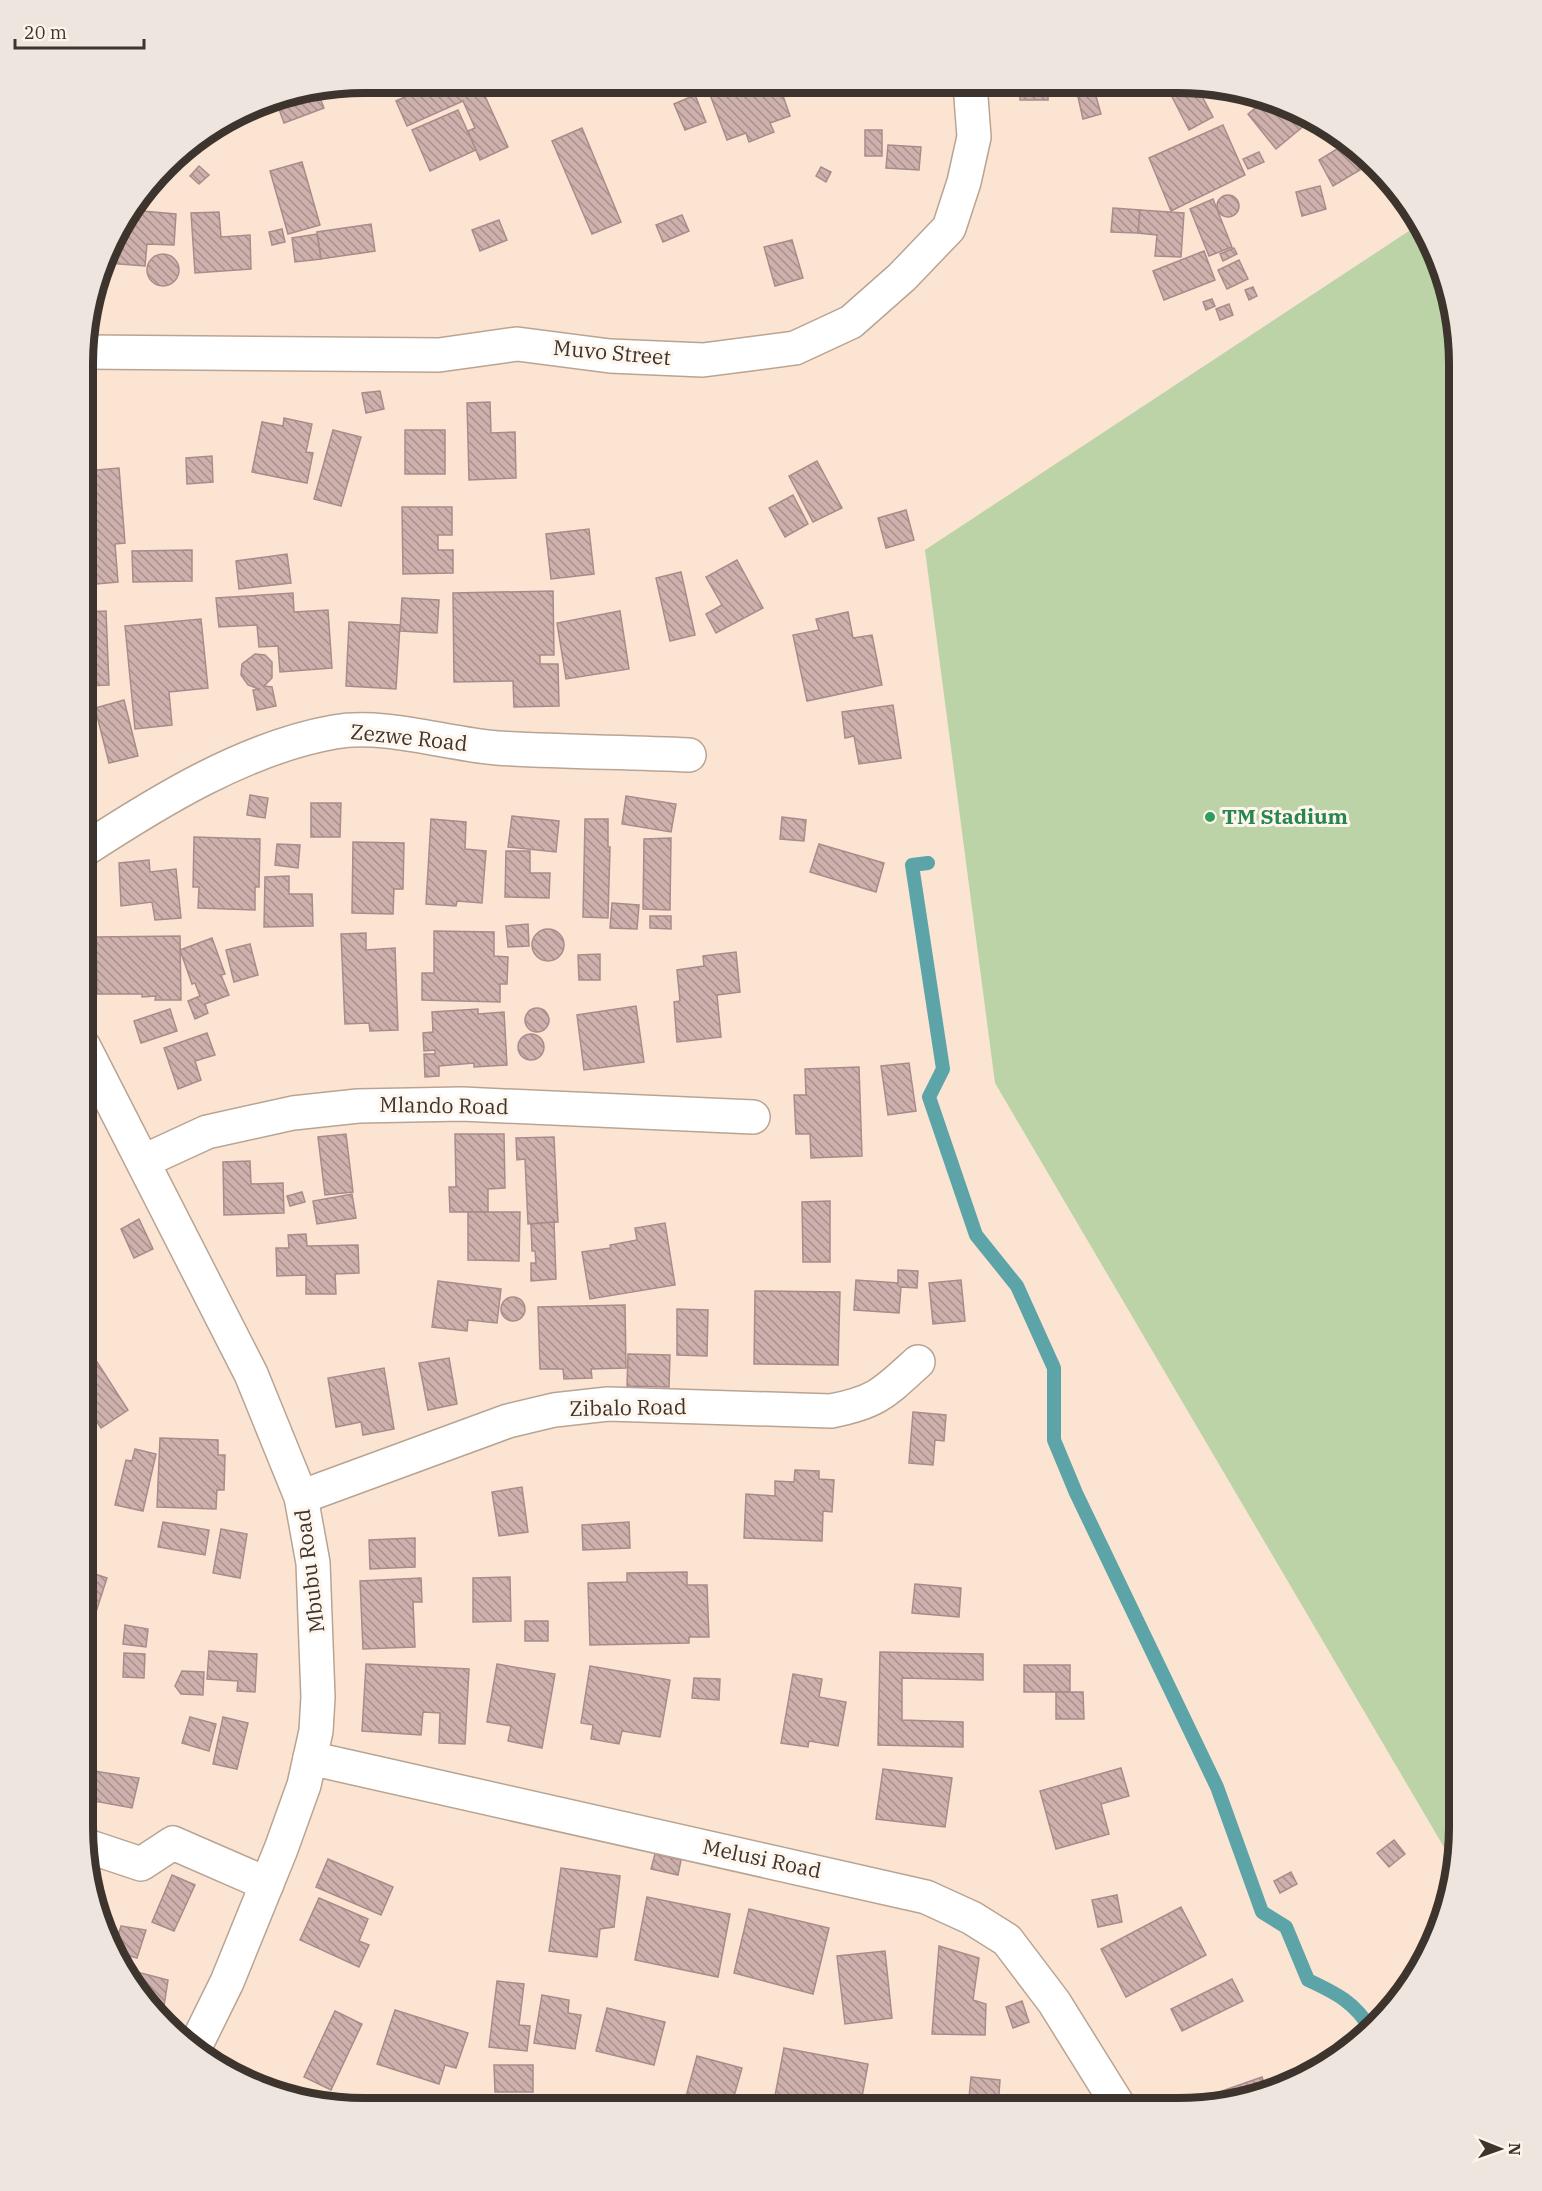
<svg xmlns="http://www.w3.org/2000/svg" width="1542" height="2191" viewBox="0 0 1542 2191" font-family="'IBM Plex Serif',serif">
<defs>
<pattern id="building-back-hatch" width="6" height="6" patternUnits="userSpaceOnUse" patternTransform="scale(1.5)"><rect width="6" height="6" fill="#ceb0ad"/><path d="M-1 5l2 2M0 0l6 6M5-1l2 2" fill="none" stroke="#a8908d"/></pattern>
</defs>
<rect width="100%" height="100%" fill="#fbe5d2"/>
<polygon fill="#bcd2a7" points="1418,225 1431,240 1459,364 1459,1846 1455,1866 995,1083 925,550"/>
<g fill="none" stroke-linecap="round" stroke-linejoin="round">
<path stroke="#5ca4a8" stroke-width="14" d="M 928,863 L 912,865 L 943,1069 L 929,1097 L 976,1235 L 1017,1286 L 1054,1368 L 1054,1440 L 1076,1493 L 1217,1787 L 1262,1912 L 1286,1927 L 1308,1980 C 1336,1993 1356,2003 1371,2030"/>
</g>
<g fill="url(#building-back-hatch)" stroke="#a98c8a" stroke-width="1.5">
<polygon points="436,83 479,83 508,147 480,160 468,131 475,128 463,101 407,126 396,101"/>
<polygon points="662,83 689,83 670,96"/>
<polygon points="731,84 779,84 790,116 770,123 774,132 749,142 746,133 727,140 709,92"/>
<polygon points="1020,84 1068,85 1068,86 1048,86 1048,100 1020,100"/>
<polygon points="1166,85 1196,85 1213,117 1189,130"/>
<polygon points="317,90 324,108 284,123 275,98"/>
<polygon points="1095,93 1101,114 1083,119 1078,97"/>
<polygon points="695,95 706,122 685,130 674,104"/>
<polygon points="1266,99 1285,104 1312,119 1276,149 1248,114"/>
<polygon points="458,110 476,150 430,171 412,130"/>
<polygon points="1223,125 1245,175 1171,211 1149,158"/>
<polygon points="582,128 621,222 592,234 552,141"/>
<rect x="865" y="130" width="17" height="26"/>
<polygon points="1345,144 1360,170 1333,186 1319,160"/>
<polygon points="888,145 921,147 919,170 886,168"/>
<polygon points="1259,152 1264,162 1248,169 1243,159"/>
<polygon points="302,162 320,225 288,234 270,171"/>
<polygon points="199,166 209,175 199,184 190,176"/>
<polygon points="821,167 831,172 826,182 816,176"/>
<polygon points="1320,186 1326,209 1302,216 1296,192"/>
<circle cx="1228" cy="206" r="11"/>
<polygon points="1213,199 1232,247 1209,256 1190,209"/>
<polygon points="1113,208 1140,210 1138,233 1111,232"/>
<polygon points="131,210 176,214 174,245 147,244 145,266 107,263 120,224"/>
<polygon points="1140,210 1184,213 1181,257 1155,256 1157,235 1138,233"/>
<polygon points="219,212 221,237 250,235 251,269 195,273 191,213"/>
<polygon points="682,215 689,231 663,242 656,225"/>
<polygon points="499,220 507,240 480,251 472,230"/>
<polygon points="371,224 375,251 321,259 317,232"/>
<polygon points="282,229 285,242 272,245 269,232"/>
<polygon points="317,234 321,259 295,262 292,238"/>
<polygon points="792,240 803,278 775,286 764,247"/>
<polygon points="1234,248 1237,254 1223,261 1220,254"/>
<polygon points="1204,251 1215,280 1164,300 1153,271"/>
<circle cx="163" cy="270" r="16"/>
<polygon points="1239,260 1248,279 1227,289 1218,270"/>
<polygon points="1253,287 1257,296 1249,300 1245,290"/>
<polygon points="1212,299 1215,306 1206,310 1203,302"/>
<polygon points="1229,304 1233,315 1220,320 1216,309"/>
<polygon points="380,391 384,409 366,413 362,393"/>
<polygon points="490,402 491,433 515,432 516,478 469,480 467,403"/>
<polygon points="284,418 312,424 306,452 313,453 307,483 252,472 262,422 283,426"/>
<polygon points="333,430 361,437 341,506 314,499"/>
<rect x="405" y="430" width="40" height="44"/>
<polygon points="212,456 213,482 187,484 186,458"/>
<polygon points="817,461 842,508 813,522 789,476"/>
<polygon points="119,468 125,543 115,544 118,582 85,585 85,545 87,545 85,471"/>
<polygon points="793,495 808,524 785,537 769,508"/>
<polygon points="402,507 452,507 452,535 438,535 438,550 453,550 453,573 403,574"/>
<polygon points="906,510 914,540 886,548 878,518"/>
<polygon points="589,529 594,574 551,579 546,534"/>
<polygon points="192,550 192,581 133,582 132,551"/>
<polygon points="287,554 291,583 239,589 236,561"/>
<polygon points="737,560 763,608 716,633 706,614 722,605 706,577"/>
<polygon points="681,572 695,635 670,641 656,578"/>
<polygon points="553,591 554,655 540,655 540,664 558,664 559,706 514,707 513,681 454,682 453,593"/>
<polygon points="293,593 294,612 328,610 332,668 280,672 278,646 259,647 257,625 219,627 216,598"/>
<polygon points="402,598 439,600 437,633 400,631"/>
<polygon points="106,611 109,685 84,686 84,612"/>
<polygon points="620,611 629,669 566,679 557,623"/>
<polygon points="848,612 853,638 872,635 882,685 807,701 793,635 819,630 816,619"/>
<polygon points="201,619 208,688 169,692 172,725 135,729 125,626"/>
<polygon points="349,622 400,625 396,689 346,686"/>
<polygon points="255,654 265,655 272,662 272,678 264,686 272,687 276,706 257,710 253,690 259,689 248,685 241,675 242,664"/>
<polygon points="124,700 138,756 109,763 95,708"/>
<polygon points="893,705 901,758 859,764 854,736 845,738 842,712"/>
<polygon points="250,795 268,798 265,818 247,815"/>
<polygon points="626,796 676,804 671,832 622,824"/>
<polygon points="311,803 341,803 340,837 311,837"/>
<polygon points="512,816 559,821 556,852 508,847"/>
<polygon points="782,817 806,820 804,841 780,839"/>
<polygon points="431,819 466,822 465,849 486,851 482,903 457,901 456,906 426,904"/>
<polygon points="585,819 608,819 608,847 610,847 608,918 583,917"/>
<polygon points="194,837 260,839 259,887 255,887 255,910 198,908 199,887 193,887"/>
<polygon points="671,838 670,910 643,909 644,839"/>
<polygon points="353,842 404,843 403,889 394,889 393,914 352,913"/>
<polygon points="277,844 300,845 298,868 275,865"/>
<polygon points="819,844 884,863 876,892 810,872"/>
<polygon points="506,851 530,851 530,873 550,873 549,898 505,897"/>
<polygon points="149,860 150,872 176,869 181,918 155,920 152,902 121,906 119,863"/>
<polygon points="289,876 289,894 312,894 313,926 264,927 265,877"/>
<polygon points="612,903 639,905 637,929 610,928"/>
<polygon points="650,916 671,916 671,929 650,928"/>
<polygon points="528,924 529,946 508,947 506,926"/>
<circle cx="548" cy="945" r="16"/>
<polygon points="434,931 494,932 494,956 508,957 507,984 500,984 500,1002 422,1000 422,973 434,973"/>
<polygon points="366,933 366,950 395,948 398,1030 370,1031 369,1023 345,1024 341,934"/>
<polygon points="180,936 181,1000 155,1000 156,996 142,997 142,994 97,994 96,937"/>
<polygon points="212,938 225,974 221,975 229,995 205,1004 208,1013 195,1019 188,1001 200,996 195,983 192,984 180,950"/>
<polygon points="250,944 258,975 234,982 226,950"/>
<rect x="1454" y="949" width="5" height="36"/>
<polygon points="736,952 740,992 717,995 721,1037 677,1042 674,1002 680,1001 677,970 704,966 703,956"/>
<polygon points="600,954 600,980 579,980 578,955"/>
<polygon points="636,1006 644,1062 584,1070 577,1015"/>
<circle cx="537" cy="1020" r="12"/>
<polygon points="170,1009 177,1031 141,1043 134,1021"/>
<polygon points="478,1009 478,1014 504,1012 507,1065 474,1067 474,1063 439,1066 439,1076 425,1077 424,1054 435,1054 435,1050 424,1051 423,1033 433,1032 432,1012"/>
<polygon points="207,1033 215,1055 195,1061 201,1080 178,1089 164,1048"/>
<circle cx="531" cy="1047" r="13"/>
<polygon points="909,1063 916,1111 888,1115 881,1066"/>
<polygon points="859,1067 862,1156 811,1158 810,1134 796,1134 794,1095 806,1095 805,1069"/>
<polygon points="346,1134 353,1192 325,1195 318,1137"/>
<polygon points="455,1134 504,1134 505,1188 488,1189 488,1212 450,1212 449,1187 456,1187"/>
<polygon points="554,1137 558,1222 528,1224 525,1159 517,1160 516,1138"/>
<polygon points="250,1161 251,1184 283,1183 284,1213 224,1215 223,1162"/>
<polygon points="302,1192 305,1202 290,1206 287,1196"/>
<polygon points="352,1194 356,1218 317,1224 313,1201"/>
<polygon points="830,1201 830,1262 803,1262 802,1202"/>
<polygon points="468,1212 520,1212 519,1261 468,1260"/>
<polygon points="139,1219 153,1249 134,1258 121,1229"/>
<polygon points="554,1222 556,1279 531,1281 531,1263 536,1263 535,1251 532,1251 531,1224"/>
<polygon points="665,1223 675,1285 590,1299 582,1252 611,1248 610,1245 637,1240 635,1228"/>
<polygon points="306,1234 307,1246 358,1245 359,1273 335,1274 336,1294 306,1294 306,1275 277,1276 276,1248 289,1248 288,1235"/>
<polygon points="898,1270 918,1271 917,1288 901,1287 899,1313 854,1310 856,1280 898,1283"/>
<polygon points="961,1280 965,1321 933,1324 929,1283"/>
<polygon points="438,1281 501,1289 497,1323 468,1320 467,1331 432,1327"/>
<polygon points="755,1291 840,1292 838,1365 754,1364"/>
<circle cx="513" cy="1309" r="12"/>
<polygon points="625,1305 626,1368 591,1369 592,1378 564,1379 563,1369 540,1369 538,1307"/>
<polygon points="677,1309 708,1310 707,1356 677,1355"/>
<polygon points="628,1354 670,1355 669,1387 627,1386"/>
<polygon points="449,1358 457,1404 428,1410 419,1363"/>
<polygon points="97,1362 128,1410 101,1428 83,1402 83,1371"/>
<polygon points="384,1368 394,1429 363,1435 361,1422 336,1427 328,1378"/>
<polygon points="913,1412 946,1415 944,1441 935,1440 933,1465 909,1463"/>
<polygon points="160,1438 218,1440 218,1455 225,1455 224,1490 217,1490 216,1509 157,1507"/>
<polygon points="135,1449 156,1454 143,1511 115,1505 126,1460 132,1461"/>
<polygon points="795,1470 819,1471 819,1479 834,1480 832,1512 823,1511 822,1541 744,1538 746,1494 775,1496 775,1481 794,1482"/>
<polygon points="522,1487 528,1532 499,1536 492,1492"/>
<polygon points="163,1522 209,1530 205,1555 158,1547"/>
<polygon points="629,1522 630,1548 583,1550 582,1525"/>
<polygon points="221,1529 247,1534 240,1578 213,1573"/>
<polygon points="415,1538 415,1567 370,1569 369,1540"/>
<polygon points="83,1570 107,1578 94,1618 83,1614"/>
<polygon points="687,1572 687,1585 707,1585 709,1637 689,1637 689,1643 590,1645 588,1583 627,1582 627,1573"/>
<polygon points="510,1577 511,1621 473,1622 473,1578"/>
<polygon points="421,1578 422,1602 413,1602 415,1647 363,1649 360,1581"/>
<polygon points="915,1584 961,1588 959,1617 912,1613"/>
<rect x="525" y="1621" width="23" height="20"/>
<polygon points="125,1625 148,1629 146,1647 123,1644"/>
<polygon points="209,1651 257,1654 255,1692 237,1691 238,1681 207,1679"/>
<polygon points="880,1652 983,1654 983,1680 902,1678 902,1720 963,1722 963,1747 878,1745"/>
<polygon points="124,1653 145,1654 144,1678 123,1677"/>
<polygon points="366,1664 469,1669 465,1744 439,1743 440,1713 423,1712 421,1735 362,1731"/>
<polygon points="497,1664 555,1674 542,1748 508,1741 511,1726 487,1722"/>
<rect x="1024" y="1665" width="46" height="27"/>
<polygon points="590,1666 670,1680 660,1737 622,1731 619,1744 591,1739 593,1725 581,1723"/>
<polygon points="182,1671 204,1672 203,1695 181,1694 175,1686"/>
<polygon points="793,1674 822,1679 819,1697 846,1702 838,1746 809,1741 808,1747 781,1743"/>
<polygon points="694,1678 720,1679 719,1700 692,1698"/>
<polygon points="1056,1692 1083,1692 1084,1719 1056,1719"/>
<polygon points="190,1717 216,1724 209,1751 182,1743"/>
<polygon points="223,1717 248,1723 237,1769 213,1764"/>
<polygon points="1121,1768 1129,1796 1101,1804 1109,1834 1056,1849 1040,1791"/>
<polygon points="883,1769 952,1778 945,1827 876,1819"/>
<polygon points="94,1771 139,1778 132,1808 88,1800"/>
<polygon points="1394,1840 1405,1854 1389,1867 1377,1853"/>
<polygon points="655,1854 681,1860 678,1875 651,1869"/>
<polygon points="328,1859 393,1887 381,1915 316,1887"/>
<polygon points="561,1868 620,1876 614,1927 600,1929 597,1957 549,1951"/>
<polygon points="1291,1872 1297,1884 1280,1893 1274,1881"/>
<polygon points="172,1875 195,1885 174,1931 152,1922"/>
<polygon points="1117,1895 1122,1922 1098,1927 1092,1900"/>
<polygon points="647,1897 730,1914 718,1977 635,1960"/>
<polygon points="319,1898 368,1919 359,1941 369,1945 359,1967 300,1940"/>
<polygon points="1181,1907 1206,1955 1126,1997 1101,1949"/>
<polygon points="749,1909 829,1928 813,1994 734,1973"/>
<polygon points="121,1926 146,1930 137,1958 113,1951"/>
<polygon points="939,1946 979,1958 973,2000 986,2004 985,2035 932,2034"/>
<polygon points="885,1951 892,2018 845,2024 837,1956"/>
<polygon points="137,1972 168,1980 164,2006 146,2003 134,1984"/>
<polygon points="1232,1979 1243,2001 1182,2031 1171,2009"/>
<polygon points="497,1981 524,1984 519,2025 530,2026 527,2051 489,2047"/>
<polygon points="542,1995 569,2000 568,2013 581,2015 575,2049 534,2043"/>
<polygon points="1022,2001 1029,2022 1013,2028 1006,2007"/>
<polygon points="607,2008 665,2022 654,2065 596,2051"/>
<polygon points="395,2010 468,2033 456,2068 445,2065 439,2084 377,2064"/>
<polygon points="335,2011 362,2024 331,2090 304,2077"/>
<polygon points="784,2048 868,2064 860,2108 793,2107 794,2104 774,2101"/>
<polygon points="697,2056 742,2068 731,2107 697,2107 684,2104"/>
<polygon points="494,2065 533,2065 533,2092 495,2092"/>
<polygon points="971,2077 1000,2080 998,2108 968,2108"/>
<polygon points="1262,2077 1266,2088 1224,2098 1222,2091"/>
<polygon points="302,2089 319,2097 317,2102 299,2095"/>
</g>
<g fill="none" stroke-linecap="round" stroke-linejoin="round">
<g stroke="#b9a493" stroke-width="36">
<g id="minor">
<polyline points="85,352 439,355 517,344 610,356 703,360 795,348 851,322 902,277 949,228 964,182 974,137 970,84"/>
<path d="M 84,850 C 159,801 245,748 334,732 C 385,723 446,744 497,748 C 561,752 625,752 689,755"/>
<polyline points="84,1047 251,1374 301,1497 313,1563 318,1697 316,1731 304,1785 281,1849 227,1982 194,2049"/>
<polyline points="144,1161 207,1132 293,1113 358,1106 462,1104 753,1117"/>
<path d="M 301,1497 L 508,1421 L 554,1410 L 608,1404 L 831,1411 C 877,1402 884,1393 918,1362"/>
<polyline points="310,1758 926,1897 972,1918 1007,1940 1054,2002 1120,2108"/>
<polyline points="87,1846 141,1864 173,1843 267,1884"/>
</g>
</g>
<use href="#minor" stroke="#fff" stroke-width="33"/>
</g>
<circle fill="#2e9e5b" stroke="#fef5ed" stroke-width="2" cx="1210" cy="817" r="6"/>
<g text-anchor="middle" stroke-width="6" stroke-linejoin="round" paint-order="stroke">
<g font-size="21" fill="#3c342d" stroke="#fef5ed">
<text transform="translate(612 353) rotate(5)" y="7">Muvo Street</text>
<text transform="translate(409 738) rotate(6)" y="7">Zezwe Road</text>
<text transform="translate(444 1106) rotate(1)" y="7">Mlando Road</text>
<text transform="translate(628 1408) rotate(-1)" y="7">Zibalo Road</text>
<text transform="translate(310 1571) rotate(-97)" y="7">Mbubu Road</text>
<text transform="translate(762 1859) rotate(12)" y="7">Melusi Road</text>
</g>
<g font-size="21" font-weight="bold" fill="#27864d" stroke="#fef5ed" text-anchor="start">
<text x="1222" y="824">TM Stadium</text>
</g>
</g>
<path d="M0 0H1542V2191H0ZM364 93H1178A271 271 0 0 1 1449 364V1827A271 271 0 0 1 1178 2098H364A271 271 0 0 1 93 1827V364A271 271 0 0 1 364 93Z" fill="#eee6de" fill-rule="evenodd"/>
<path fill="none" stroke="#3c342d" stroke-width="8" d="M364 93H1178A271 271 0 0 1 1449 364V1827A271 271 0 0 1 1178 2098H364A271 271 0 0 1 93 1827V364A271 271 0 0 1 364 93Z"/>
<g transform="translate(1500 2149) rotate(91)" stroke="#fef5ed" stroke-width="4.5" paint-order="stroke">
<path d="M0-4.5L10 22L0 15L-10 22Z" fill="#3c342d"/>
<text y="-9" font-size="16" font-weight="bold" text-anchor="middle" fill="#3c342d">N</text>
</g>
<path d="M15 39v9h129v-9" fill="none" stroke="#3c342d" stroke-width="3"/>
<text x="24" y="39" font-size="18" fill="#3c342d" stroke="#fef5ed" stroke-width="4.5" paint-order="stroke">20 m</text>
</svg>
